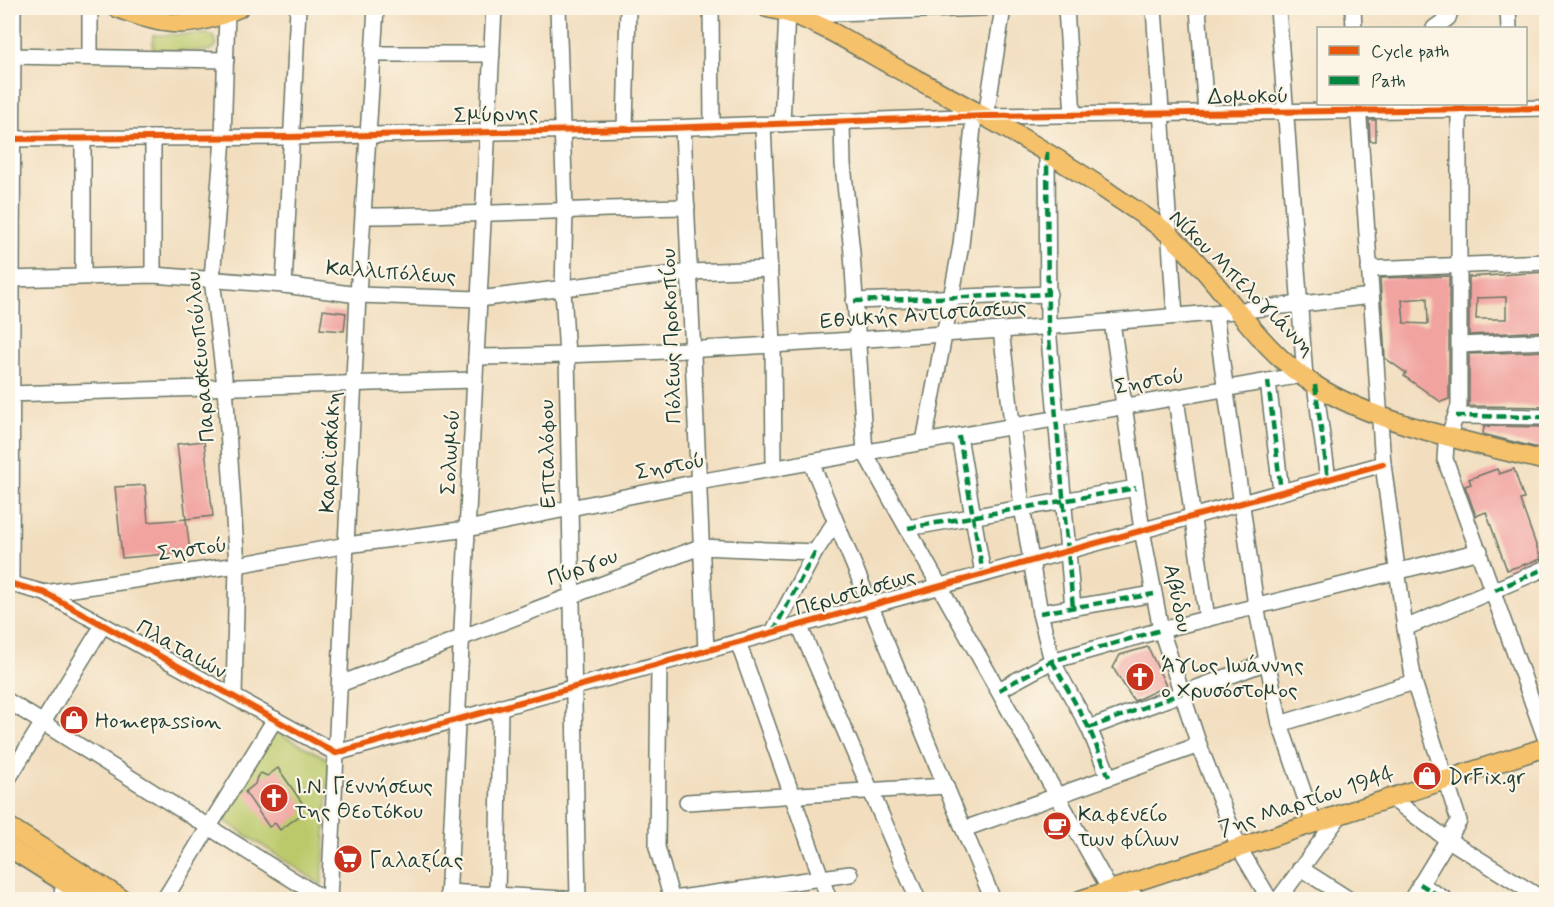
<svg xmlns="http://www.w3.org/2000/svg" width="1554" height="907" viewBox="0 0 1554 907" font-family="Mynerve,sans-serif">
<rect width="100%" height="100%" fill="#fcf5e5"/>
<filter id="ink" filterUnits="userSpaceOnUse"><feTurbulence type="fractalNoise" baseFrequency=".0167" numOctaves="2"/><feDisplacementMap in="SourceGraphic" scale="12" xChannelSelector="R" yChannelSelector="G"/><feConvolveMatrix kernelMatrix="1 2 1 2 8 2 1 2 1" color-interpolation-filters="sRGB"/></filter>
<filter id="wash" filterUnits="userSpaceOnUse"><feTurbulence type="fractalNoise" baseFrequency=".008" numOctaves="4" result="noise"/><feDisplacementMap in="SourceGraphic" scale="24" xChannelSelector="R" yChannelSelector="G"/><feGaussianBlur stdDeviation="1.35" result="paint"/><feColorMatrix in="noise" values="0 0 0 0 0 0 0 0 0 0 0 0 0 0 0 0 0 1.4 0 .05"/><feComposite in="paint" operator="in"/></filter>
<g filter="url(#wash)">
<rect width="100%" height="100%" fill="#f2debf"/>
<g fill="#bbc96b" stroke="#6d8350" stroke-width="1.5">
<polygon points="209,34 213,36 217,43 215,48 207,51 153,50 153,35"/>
<polygon points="275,731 330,760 322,885 220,818"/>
</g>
<g id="blocks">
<g fill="#f1a3a0" fill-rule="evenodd">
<polygon points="1369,120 1376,120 1376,141 1370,141"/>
<path d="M 1546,272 L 1546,331 L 1469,335 L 1469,277 ZM 1506,297 L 1506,319 L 1476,319 L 1477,298 Z"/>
<path d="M 1449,276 L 1449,399 L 1441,402 L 1404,376 L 1406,373 L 1385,358 L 1380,278 ZM 1427,298 L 1428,324 L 1404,323 L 1402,300 Z"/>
<polygon points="323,310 346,313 344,331 320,329"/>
<polygon points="1546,351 1546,407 1469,406 1469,354"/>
<polygon points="1484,426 1546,427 1546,450 1483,434"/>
<polygon points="204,441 213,516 186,519 177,444"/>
<polygon points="1497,469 1499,474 1514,469 1524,499 1520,500 1541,559 1507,570 1486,512 1476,516 1465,486 1471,484 1469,479"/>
<polygon points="145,485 148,522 186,519 190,552 122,558 115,487"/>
<polygon points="1148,647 1166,686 1134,701 1113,668 1120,655"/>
<polygon points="278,768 303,804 299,807 303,813 280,830 275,823 269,827 245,792 255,784 257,777 261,773 267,776"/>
</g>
</g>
</g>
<g filter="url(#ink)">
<use href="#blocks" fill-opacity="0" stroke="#697565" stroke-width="1.5"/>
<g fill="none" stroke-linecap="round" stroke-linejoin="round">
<g stroke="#697565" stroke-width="18">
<g id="minor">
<polyline points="90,8 90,57"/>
<polyline points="558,8 565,209 563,290 567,356 578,900"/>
<polyline points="711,8 712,127"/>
<polyline points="801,8 801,17 833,13 984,8"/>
<polyline points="1066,8 1073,115"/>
<polyline points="1154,8 1175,316"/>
<polyline points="1198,8 1206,113"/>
<polyline points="1278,8 1305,377"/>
<polyline points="1353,8 1354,28"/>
<polyline points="1508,8 1509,28"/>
<polyline points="227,13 223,138 212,279 225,386 237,565 234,697"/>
<polyline points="1434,28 1448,18 1451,8"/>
<polyline points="373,54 492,54"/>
<polyline points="8,56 226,60"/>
<polyline points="1358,104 1383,464 1405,628 1414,682 1459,821 1411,900"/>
<polyline points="1459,109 1459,406 1446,444 1445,459 1546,740"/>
<polyline points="986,116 1003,8"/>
<polyline points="842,122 843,164 852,253 865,453 1110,890"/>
<polyline points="782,124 787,11"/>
<polyline points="763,125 773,345 774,469"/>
<polyline points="683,128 706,651"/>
<polyline points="625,129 628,8"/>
<polyline points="8,139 291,137 668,128 986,116 1546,108"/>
<polyline points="1047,152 1048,327 1073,608"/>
<path d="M 364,216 C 472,215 579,209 687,207"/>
<polyline points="1369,269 1546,262"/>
<polyline points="153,275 153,138"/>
<polyline points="83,276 83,139"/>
<polyline points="8,279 153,275 284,285 358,295 479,299 690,272 770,269"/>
<polyline points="284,285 298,8"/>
<polyline points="854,301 1049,294"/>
<polyline points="1215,313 1256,606 1280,724 1314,823"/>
<polyline points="1112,322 1142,530 1161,630 1199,745 1239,848 1270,900"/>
<polyline points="1001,330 1022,507 1040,613 1052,661 1089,728 1109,777"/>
<polyline points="1460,345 1546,341"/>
<path d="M 476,357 C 627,355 778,345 929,335 C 1077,325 1224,314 1371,296"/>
<polyline points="1268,381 1281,492"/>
<polyline points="1315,385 1328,479"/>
<polyline points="8,394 475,380"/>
<polyline points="1176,398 1207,619"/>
<polyline points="1456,416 1546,417"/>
<polyline points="959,436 983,574"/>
<polyline points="924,442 961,245 974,117"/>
<polyline points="811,462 993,900"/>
<polyline points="908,528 1136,488"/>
<polyline points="8,583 45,593 336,753 1383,464"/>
<polyline points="11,583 13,8"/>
<polyline points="45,593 237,565 347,545 467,529 698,482 1302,375"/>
<polyline points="1040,613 1154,594"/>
<polyline points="799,625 918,900"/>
<polyline points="1405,628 1546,568"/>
<polyline points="773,632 815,552 835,522"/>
<polyline points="738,642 829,900"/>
<polyline points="659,665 657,847 672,900"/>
<polyline points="340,684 700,547 815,552"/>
<polyline points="999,690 1052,661 1161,630 1480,551"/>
<polyline points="8,701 325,900"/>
<polyline points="1280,724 1414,682"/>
<polyline points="1089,728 1267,662"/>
<polyline points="8,779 103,625"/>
<polyline points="1391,798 1447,839 1544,900"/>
<polyline points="687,802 946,786"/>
<polyline points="964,829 1199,745"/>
<polyline points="1300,868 1350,900"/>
<polyline points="1420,884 1446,900"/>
<polyline points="1118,886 1140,900"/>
<polyline points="448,892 580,900"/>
<polyline points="60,900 65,882"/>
<polyline points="164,900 275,719"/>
<polyline points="329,900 358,295 376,8"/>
<polyline points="448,900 494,8"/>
<polyline points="497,900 500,707"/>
<polyline points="666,900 850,874"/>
<polyline points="1278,900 1341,814"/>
</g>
</g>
<g stroke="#697565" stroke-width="21">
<g id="major">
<path d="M 117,8 C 167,27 189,30 239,8"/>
<path d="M 767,8 C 813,16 855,46 896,68 C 968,107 1039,145 1107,191 C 1128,206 1151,219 1171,236 C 1222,282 1256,348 1315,385 C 1373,423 1478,444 1546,461"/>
<polyline points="8,826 124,900"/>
<polyline points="8,847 92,900"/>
<polyline points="1080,900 1546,747"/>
</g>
</g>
<use href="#minor" stroke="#fff" stroke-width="15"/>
<use href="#major" stroke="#f5c16b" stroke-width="18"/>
<g stroke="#00873e" stroke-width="4.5" stroke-dasharray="9 4.5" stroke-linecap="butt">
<polyline points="1047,152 1048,327 1073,608"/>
<polyline points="854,301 1049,294"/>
<polyline points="1268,381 1281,492"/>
<polyline points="1315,385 1328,479"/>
<polyline points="1456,416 1546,417"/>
<polyline points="959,436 983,574"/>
<polyline points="908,528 1136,488"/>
<polyline points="1495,590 1546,568"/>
<polyline points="1040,613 1154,594"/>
<polyline points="773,632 815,552"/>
<polyline points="1052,661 1089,728 1109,777"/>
<polyline points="999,690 1052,661 1161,630"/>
<polyline points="1089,728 1182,693"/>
<polyline points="1420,884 1446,900"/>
</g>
<g stroke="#fcf5e5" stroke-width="10">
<g id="cycleway">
<polyline points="8,139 291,137 668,128 986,116 1546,108"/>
<polyline points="8,583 45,593 336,753 1383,464"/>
</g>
</g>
<use href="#cycleway" stroke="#e8590c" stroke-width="6"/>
</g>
</g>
<defs>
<g id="church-disc" transform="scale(1.5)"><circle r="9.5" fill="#c8321e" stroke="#fcf5e5"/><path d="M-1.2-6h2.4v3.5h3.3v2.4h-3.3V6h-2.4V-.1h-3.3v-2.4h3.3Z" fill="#fff"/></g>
<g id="shop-disc" transform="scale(1.5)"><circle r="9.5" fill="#c8321e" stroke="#fcf5e5"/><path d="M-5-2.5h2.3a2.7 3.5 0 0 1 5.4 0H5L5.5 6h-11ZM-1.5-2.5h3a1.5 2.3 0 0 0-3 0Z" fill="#fff"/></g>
<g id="cafe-disc" transform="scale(1.5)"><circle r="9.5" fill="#c8321e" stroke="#fcf5e5"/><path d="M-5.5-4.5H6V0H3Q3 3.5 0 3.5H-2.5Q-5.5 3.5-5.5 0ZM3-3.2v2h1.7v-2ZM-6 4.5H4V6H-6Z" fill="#fff"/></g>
<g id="supermarket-disc" transform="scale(1.5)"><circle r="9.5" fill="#c8321e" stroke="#fcf5e5"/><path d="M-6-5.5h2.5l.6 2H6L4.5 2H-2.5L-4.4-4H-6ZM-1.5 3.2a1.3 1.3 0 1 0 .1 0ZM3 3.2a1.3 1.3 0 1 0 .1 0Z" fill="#fff"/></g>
</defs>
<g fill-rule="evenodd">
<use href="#church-disc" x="1140" y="677"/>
<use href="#shop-disc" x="74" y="720"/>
<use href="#shop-disc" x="1427" y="776"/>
<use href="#church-disc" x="274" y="798"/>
<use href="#cafe-disc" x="1057" y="826"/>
<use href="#supermarket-disc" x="348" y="859"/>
</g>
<g text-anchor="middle" stroke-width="4.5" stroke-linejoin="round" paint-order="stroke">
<g font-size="22" fill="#1f3d34" stroke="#fcf5e5">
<text transform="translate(1248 95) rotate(-1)" y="8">Δομοκού</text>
<text transform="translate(496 113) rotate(-2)" y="8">Σμύρνης</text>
<text transform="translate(391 271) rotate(4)" y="8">Καλλιπόλεως</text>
<text transform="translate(1243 282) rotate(45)" y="8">Νίκου Μπελογιάννη</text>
<text transform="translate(923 313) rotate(-4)" y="8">Εθνικής Αντιστάσεως</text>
<text transform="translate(670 336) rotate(-92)" y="8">Πόλεως Προκοπίου</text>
<text transform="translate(199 357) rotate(-95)" y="8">Παρασκευοπούλου</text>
<text transform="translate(1149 380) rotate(-10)" y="8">Σηστού</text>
<text transform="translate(329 452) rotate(-87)" y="8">Καραϊσκάκη</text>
<text transform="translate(449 452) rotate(-87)" y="8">Σολωμού</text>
<text transform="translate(546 454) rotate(-91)" y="8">Επταλόφου</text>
<text transform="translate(670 465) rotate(-11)" y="8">Σηστού</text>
<text transform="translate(192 548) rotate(-8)" y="8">Σηστού</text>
<text transform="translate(582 566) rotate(-20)" y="8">Πύργου</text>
<text transform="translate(855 591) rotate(-16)" y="8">Περιστάσεως</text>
<text transform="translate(1179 598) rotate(78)" y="8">Αβύδου</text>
<text transform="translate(182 648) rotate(29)" y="8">Πλαταιών</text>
<text transform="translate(1306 800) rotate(-18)" y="8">7ης Μαρτίου 1944</text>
</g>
<g font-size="22" fill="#1f3d34" stroke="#fcf5e5" text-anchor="start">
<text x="1161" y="672">Άγιος Ιωάννης<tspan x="1161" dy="25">ο Χρυσόστομος</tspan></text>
<text x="95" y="728">Homepassion</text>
<text x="1448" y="784">DrFix.gr</text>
<text x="295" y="793">Ι.Ν. Γεννήσεως<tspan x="295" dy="25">της Θεοτόκου</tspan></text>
<text x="1078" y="821">Καφενείο<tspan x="1078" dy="25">των φίλων</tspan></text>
<text x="369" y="867">Γαλαξίας</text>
</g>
</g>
<rect width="1554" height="907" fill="none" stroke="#fcf5e5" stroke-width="30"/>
<rect x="1317" y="27" width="210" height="78" fill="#fcf5e5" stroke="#a4ab9e" stroke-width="1.5"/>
<rect x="1329" y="46" width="30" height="9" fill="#e8590c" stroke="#a4ab9e" stroke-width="1.5"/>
<text x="1371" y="57" font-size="18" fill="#1f3d34">Cycle path</text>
<rect x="1329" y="76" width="30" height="9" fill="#00873e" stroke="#a4ab9e" stroke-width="1.5"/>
<text x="1371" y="87" font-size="18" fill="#1f3d34">Path</text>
</svg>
